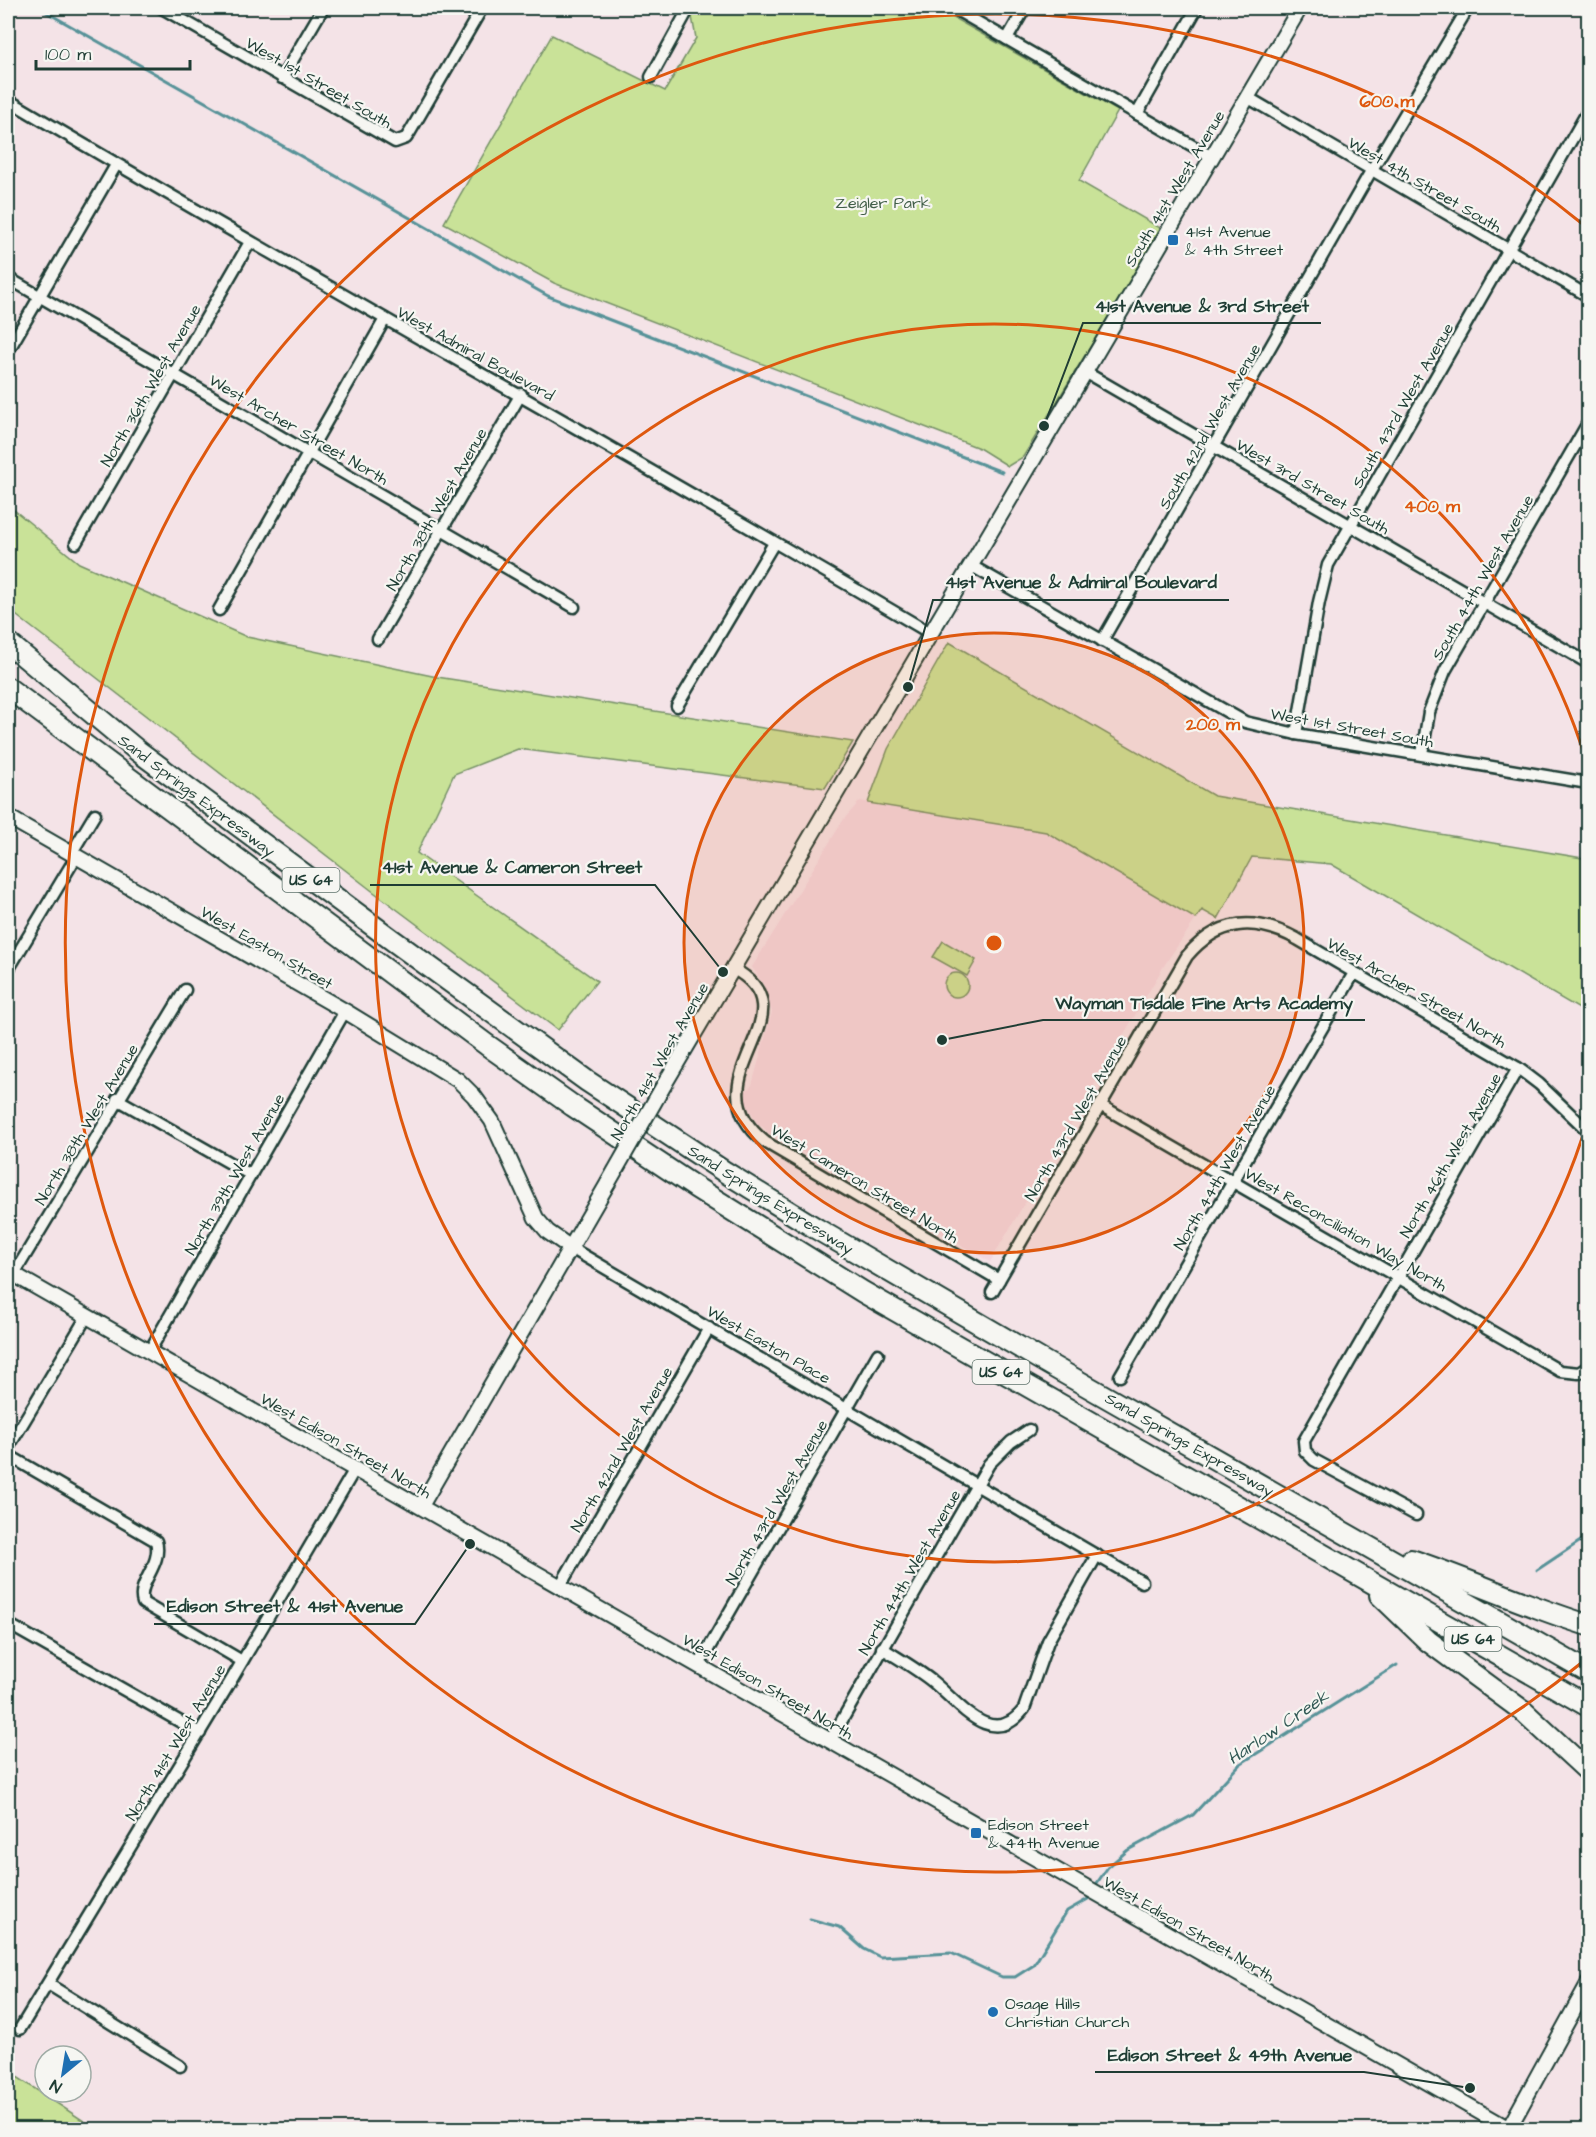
<svg xmlns="http://www.w3.org/2000/svg" width="1596" height="2137" viewBox="0 0 1596 2137" font-family="'Architects Daughter',sans-serif">
<rect width="100%" height="100%" fill="#f4e3e7"/>
<filter id="ink" filterUnits="userSpaceOnUse"><feTurbulence type="fractalNoise" baseFrequency=".0167" numOctaves="2"/><feDisplacementMap in="SourceGraphic" scale="12" xChannelSelector="R" yChannelSelector="G"/><feConvolveMatrix kernelMatrix="1 2 1 2 8 2 1 2 1" color-interpolation-filters="sRGB"/></filter>
<g filter="url(#ink)">
<polygon fill="#f2d6df" points="860,801 1046,832 1196,919 1165,964 990,1262 769,1133 756,1121 746,1102 746,1091 752,1085 772,1012 764,985 752,967 844,819"/>
<g fill="#c9e298" stroke="#749066" stroke-width="1.5">
<polygon points="698,8 936,8 1118,111 1079,181 1162,229 1023,457 1008,466 979,448 554,283 444,223 552,35 665,91 696,38 692,17"/>
<polygon points="8,505 79,563 247,637 437,677 853,742 825,788 518,749 454,774 417,853 597,981 558,1030 371,890 8,609"/>
<polygon points="949,642 1214,796 1588,859 1588,1014 1331,864 1252,857 1218,919 1202,910 1196,919 1046,832 868,803 888,749"/>
<polygon points="943,941 976,960 967,976 933,957"/>
<circle cx="956" cy="985" r="12"/>
<polygon points="8,2071 96,2129 8,2129"/>
</g>
<g fill="none" stroke-linecap="round" stroke-linejoin="round">
<g stroke="#579298" stroke-width="3">
<polyline points="39,8 548,296 1002,472"/>
<polyline points="1537,1570 1588,1536"/>
<polyline points="1097,1883 1108,1867 1128,1850 1193,1815 1240,1764 1397,1665"/>
<polyline points="810,1919 839,1927 864,1949 880,1957 951,1953 1002,1977 1015,1977 1034,1965 1067,1911 1088,1899"/>
</g>
<g stroke="#1f3d34" stroke-width="15">
<g id="minor">
<polyline points="162,8 395,142 406,138 410,132 482,8"/>
<polyline points="953,8 1212,157"/>
<polyline points="1007,39 1025,8"/>
<polyline points="651,77 689,8"/>
<polyline points="282,78 323,8"/>
<polyline points="1247,97 1588,296"/>
<path d="M 8,100 C 313,281 624,452 930,633"/>
<polyline points="1137,114 1197,8"/>
<polyline points="8,278 574,607"/>
<polyline points="8,351 116,165"/>
<polyline points="1085,372 1588,663"/>
<polyline points="76,543 250,242"/>
<polyline points="970,565 1245,722 1296,734 1588,783"/>
<polyline points="219,610 385,319"/>
<polyline points="378,639 521,394"/>
<polyline points="1102,641 1371,171 1468,8"/>
<polyline points="677,706 774,543"/>
<polyline points="1296,734 1319,602 1328,565 1588,111"/>
<polyline points="1422,754 1429,712 1445,671 1588,423"/>
<polyline points="71,854 95,814"/>
<path d="M 732,968 C 818,1014 685,1078 765,1142 L 999,1280"/>
<polyline points="8,970 76,857"/>
<polyline points="117,1099 251,1175"/>
<polyline points="1100,1105 1560,1371 1579,1373 1588,1367"/>
<polyline points="571,1248 1142,1582"/>
<polyline points="14,1274 185,990"/>
<path d="M 992,1292 L 1187,956 C 1218,919 1255,916 1297,939 L 1518,1068 L 1539,1084 L 1588,1131"/>
<polyline points="149,1352 345,1011"/>
<polyline points="1120,1376 1354,973"/>
<polyline points="8,1448 87,1316"/>
<path d="M 8,1455 L 156,1541 C 163,1566 136,1582 143,1603 L 242,1661"/>
<polyline points="1416,1515 1314,1460 1305,1451 1304,1441 1518,1068"/>
<polyline points="560,1586 709,1328"/>
<polyline points="8,1624 200,1733"/>
<path d="M 882,1648 C 899,1659 917,1669 933,1682 C 958,1702 992,1751 1024,1709 L 1048,1641 L 1097,1555"/>
<polyline points="699,1665 878,1354"/>
<polyline points="830,1741 989,1464 1011,1442 1029,1430"/>
<polyline points="48,1984 180,2066"/>
<polyline points="20,2029 229,1684 355,1469"/>
</g>
</g>
<g stroke="#1f3d34" stroke-width="18">
<g id="tertiary">
<polyline points="8,817 345,1011 458,1080 474,1096 492,1121 536,1218 548,1232 571,1248"/>
<polyline points="664,1085 1300,8"/>
<polyline points="8,1271 1511,2130"/>
<polyline points="421,1506 608,1183"/>
<polyline points="1509,2128 1588,1984"/>
</g>
</g>
<g stroke="#1f3d34" stroke-width="24">
<g id="motorway">
<polyline points="8,643 138,751 391,939 587,1081 725,1172 817,1229 1050,1365 1588,1672"/>
<polyline points="8,688 487,1045 573,1106 695,1187 863,1292 1588,1706"/>
<path d="M 1411,1560 C 1471,1580 1528,1607 1588,1625"/>
<polyline points="1380,1595 1428,1641 1523,1711 1588,1771"/>
</g>
</g>
<use href="#minor" stroke="#f6f6f2" stroke-width="10"/>
<use href="#tertiary" stroke="#f6f6f2" stroke-width="14"/>
<use href="#motorway" stroke="#f6f6f2" stroke-width="20"/>
<g stroke="#1f3d34" stroke-width="18" stroke-linecap="butt">
<polyline id="tertiary-bridge" points="608,1183 664,1085"/>
</g>
<use href="#tertiary-bridge" stroke="#f6f6f2" stroke-width="14"/>
</g>
</g>
<circle cx="994" cy="943" r="310" fill="#de580e" fill-opacity=".12"/>
<g fill="none" stroke="#de580e" stroke-width="3">
<circle cx="994" cy="943" r="310"/>
<path d="M1588 1119A619 619 0 1 1 1588 767"/>
<path d="M1585 1660A929 929 0 1 1 1585 226"/>
</g>
<g fill="#1f6fb2" stroke="#f6f6f2" stroke-width="2">
<rect x="1167" y="234" width="12" height="12" rx="3"/>
<rect x="970" y="1827" width="12" height="12" rx="3"/>
<circle cx="993" cy="2012" r="6"/>
</g>
<g text-anchor="middle" stroke-width="4.5" stroke-linejoin="round" paint-order="stroke">
<g fill="#f6f6f2" stroke="#60746d" stroke-width="1.5">
<rect x="282.5" y="868" width="57" height="24" rx="4.5"/>
<rect x="972.5" y="1360" width="57" height="24" rx="4.5"/>
<rect x="1444.5" y="1627" width="57" height="24" rx="4.5"/>
</g>
<g font-size="15" font-weight="bold" fill="#1f3d34">
<text x="311" y="885">US 64</text>
<text x="1001" y="1377">US 64</text>
<text x="1473" y="1644">US 64</text>
</g>
<g font-size="16" fill="#1f3d34" stroke="#f6f6f2">
<text transform="translate(319 82) rotate(30)" y="6">West 1st Street South</text>
<text transform="translate(1425 184) rotate(30)" y="6">West 4th Street South</text>
<text transform="translate(1174 188) rotate(-59)" y="6">South 41st West Avenue</text>
<text transform="translate(476 353) rotate(29)" y="6">West Admiral Boulevard</text>
<text transform="translate(150 385) rotate(-60)" y="6">North 36th West Avenue</text>
<text transform="translate(1402 405) rotate(-60)" y="6">South 43rd West Avenue</text>
<text transform="translate(1209 426) rotate(-60)" y="6">South 42nd West Avenue</text>
<text transform="translate(299 429) rotate(30)" y="6">West Archer Street North</text>
<text transform="translate(1313 486) rotate(30)" y="6">West 3rd Street South</text>
<text transform="translate(436 509) rotate(-60)" y="6">North 38th West Avenue</text>
<text transform="translate(1482 577) rotate(-60)" y="6">South 44th West Avenue</text>
<text transform="translate(1352 727) rotate(10)" y="6">West 1st Street South</text>
<text transform="translate(197 795) rotate(37)" y="6">Sand Springs Expressway</text>
<text transform="translate(267 947) rotate(30)" y="6">West Easton Street</text>
<text transform="translate(1417 992) rotate(30)" y="6">West Archer Street North</text>
<text transform="translate(659 1061) rotate(-60)" y="6">North 41st West Avenue</text>
<text transform="translate(1075 1118) rotate(-60)" y="6">North 43rd West Avenue</text>
<text transform="translate(86 1124) rotate(-59)" y="6">North 38th West Avenue</text>
<text transform="translate(1450 1155) rotate(-60)" y="6">North 46th West Avenue</text>
<text transform="translate(1224 1167) rotate(-60)" y="6">North 44th West Avenue</text>
<text transform="translate(234 1174) rotate(-60)" y="6">North 39th West Avenue</text>
<text transform="translate(865 1183) rotate(31)" y="6">West Cameron Street North</text>
<text transform="translate(771 1199) rotate(32)" y="6">Sand Springs Expressway</text>
<text transform="translate(1346 1229) rotate(30)" y="6">West Reconciliation Way North</text>
<text transform="translate(769 1344) rotate(30)" y="6">West Easton Place</text>
<text transform="translate(1190 1444) rotate(30)" y="6">Sand Springs Expressway</text>
<text transform="translate(346 1445) rotate(30)" y="6">West Edison Street North</text>
<text transform="translate(621 1449) rotate(-60)" y="6">North 42nd West Avenue</text>
<text transform="translate(776 1502) rotate(-60)" y="6">North 43rd West Avenue</text>
<text transform="translate(909 1572) rotate(-60)" y="6">North 44th West Avenue</text>
<text transform="translate(768 1686) rotate(30)" y="6">West Edison Street North</text>
<text transform="translate(175 1742) rotate(-59)" y="6">North 41st West Avenue</text>
<text transform="translate(1189 1928) rotate(30)" y="6">West Edison Street North</text>
</g>
<g font-size="16" fill="#415e48" stroke="#f6f6f2">
<text x="883" y="208">Zeigler Park</text>
</g>
<g font-size="16" fill="#1f3d34" stroke="#f6f6f2" text-anchor="start">
<text x="1185" y="237">41st Avenue<tspan x="1185" dy="18">&amp; 4th Street</tspan></text>
<text x="988" y="1830">Edison Street<tspan x="988" dy="18">&amp; 44th Avenue</tspan></text>
<text x="1005" y="2009">Osage Hills<tspan x="1005" dy="18">Christian Church</tspan></text>
</g>
<g font-size="18" font-style="italic" fill="#325955" stroke="#f6f6f2">
<text transform="translate(1278 1727) rotate(-34)" y="6">Harlow Creek</text>
</g>
</g>
<circle cx="994" cy="943" r="9" fill="#de580e" stroke="#f6f6f2" stroke-width="3"/>
<g font-size="18" text-anchor="middle" font-weight="bold" fill="#de580e" stroke="#f6f6f2" stroke-width="4.5" stroke-linejoin="round" paint-order="stroke">
<text x="1387" y="107">600 m</text>
<text x="1432" y="512">400 m</text>
<text x="1213" y="730">200 m</text>
</g>
<path fill="none" stroke="#1f3d34" stroke-width="2" d="M1044 426L1083 323H1321M908 687L933 600H1229M723 972L655 885H370M942 1040L1043 1020H1365M470 1544L415 1624H154M1470 2088L1364 2072H1095"/>
<g fill="#1f3d34" stroke="#f6f6f2" stroke-width="2">
<circle cx="1044" cy="426" r="6"/>
<circle cx="908" cy="687" r="6"/>
<circle cx="723" cy="972" r="6"/>
<circle cx="942" cy="1040" r="6"/>
<circle cx="470" cy="1544" r="6"/>
<circle cx="1470" cy="2088" r="6"/>
</g>
<g font-size="18" text-anchor="middle" font-weight="bold" fill="#1f3d34" stroke="#f6f6f2" stroke-width="4.5" stroke-linejoin="round" paint-order="stroke">
<text x="1202" y="312">41st Avenue &amp; 3rd Street</text>
<text x="1081" y="588">41st Avenue &amp; Admiral Boulevard</text>
<text x="512" y="873">41st Avenue &amp; Cameron Street</text>
<text x="1204" y="1009">Wayman Tisdale Fine Arts Academy</text>
<text x="285" y="1612">Edison Street &amp; 41st Avenue</text>
<text x="1230" y="2061">Edison Street &amp; 49th Avenue</text>
</g>
<rect width="1596" height="2137" fill="none" stroke="#f6f6f2" stroke-width="30"/>
<rect x="15" y="15" width="1566" height="2107" fill="none" stroke="#1f3d34" stroke-width="2" filter="url(#ink)"/>
<g transform="translate(63 2074) rotate(210)"><circle r="28" fill="#f6f6f2" stroke="#a0aca6" stroke-width="1.5"/>
<path d="M0-4.5L10 22L0 15L-10 22Z" fill="#1f6fb2"/>
<text y="-9" font-size="16" font-weight="bold" text-anchor="middle" fill="#1f3d34">N</text>
</g>
<path d="M36 60v9h154v-9" fill="none" stroke="#1f3d34" stroke-width="3"/>
<text x="45" y="60" font-size="18" fill="#1f3d34" stroke="#f6f6f2" stroke-width="4.5" paint-order="stroke">100 m</text>
</svg>
